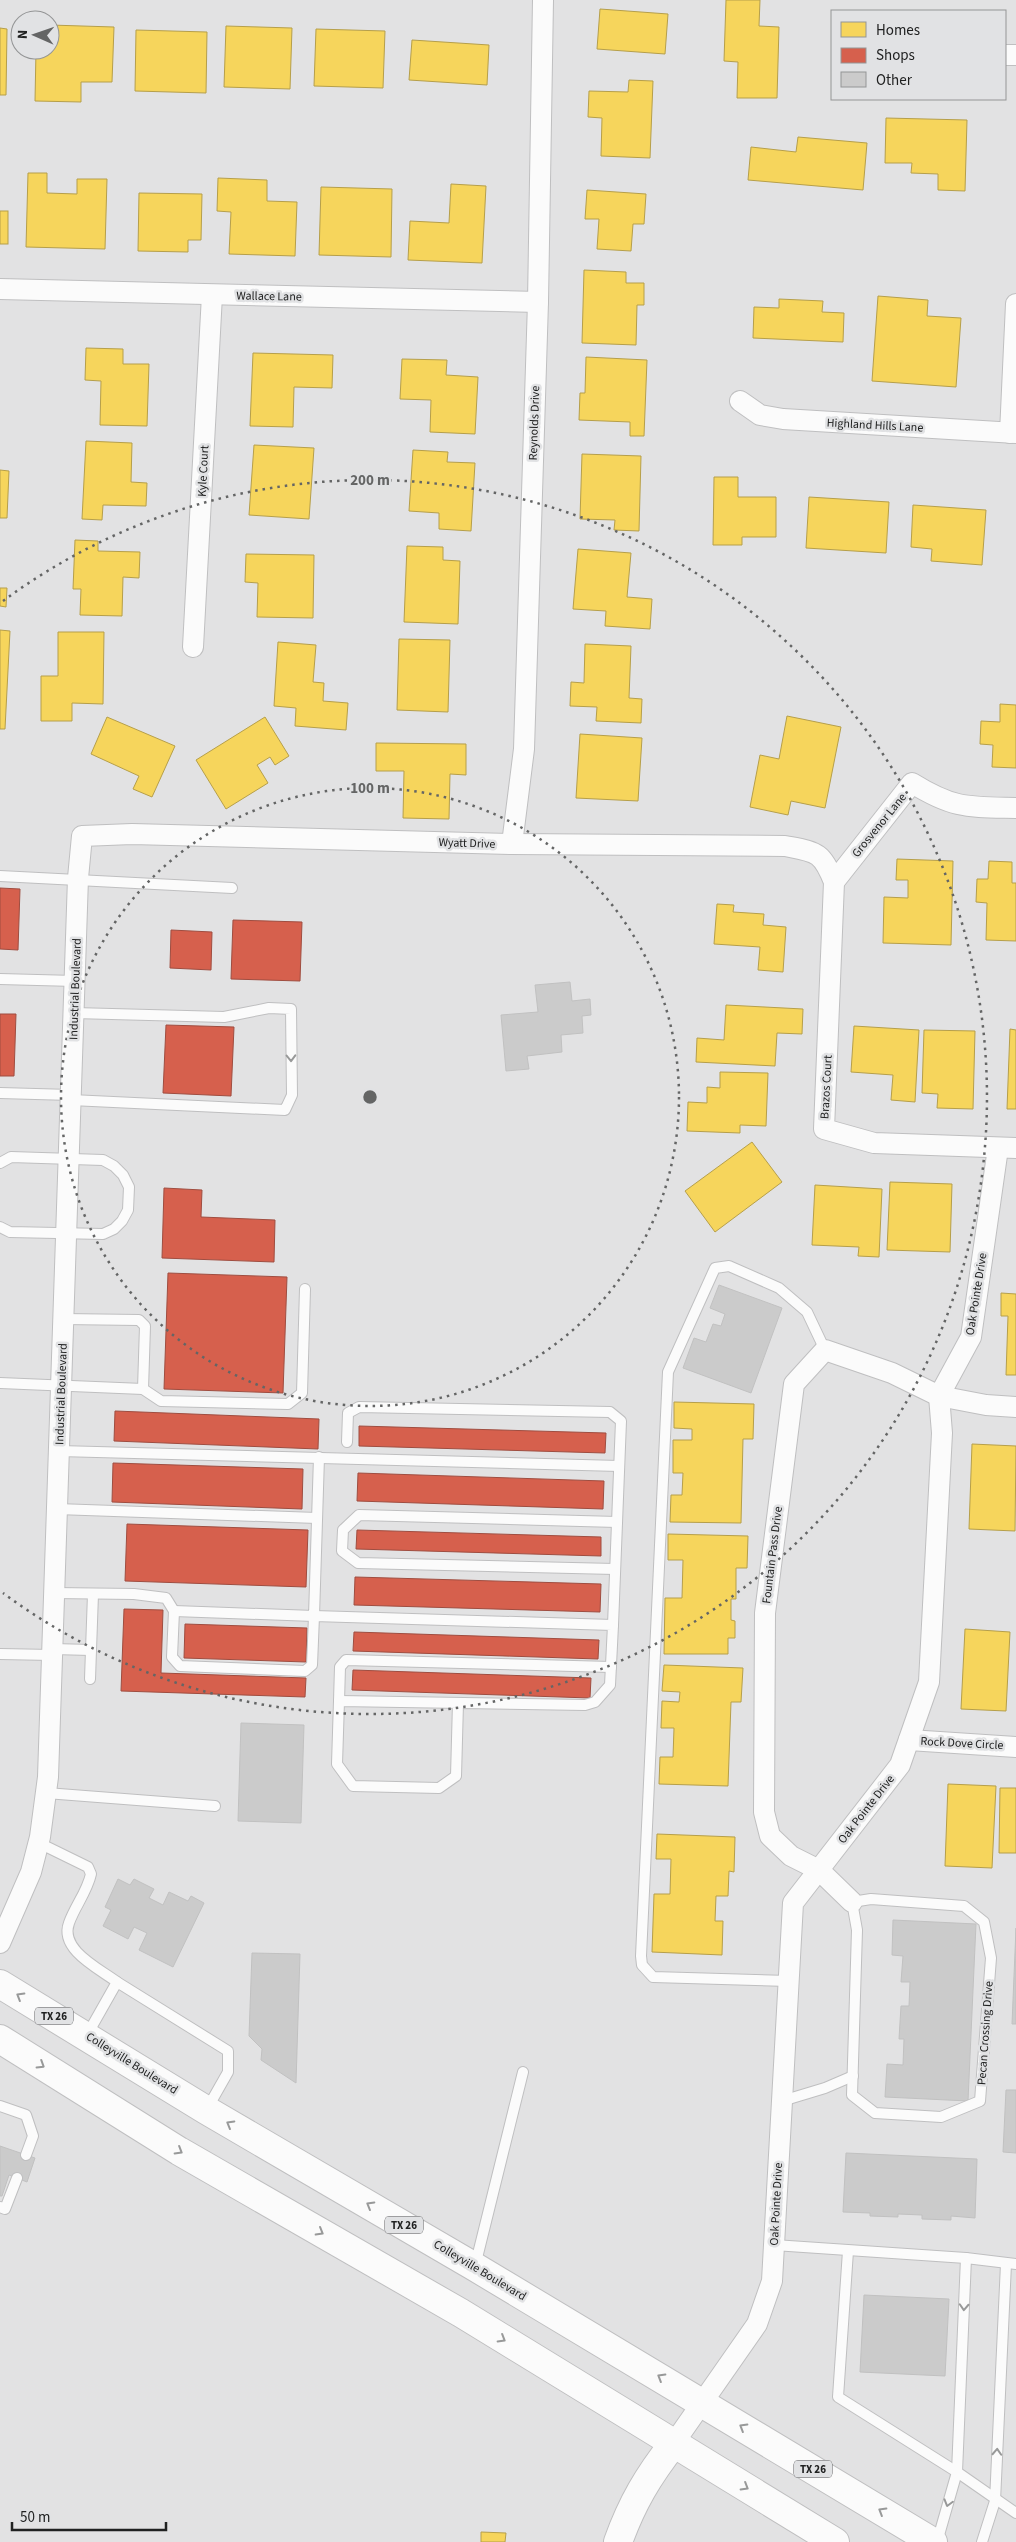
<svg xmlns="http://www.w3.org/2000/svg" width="1016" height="2542" viewBox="0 0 1016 2542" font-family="'Source Sans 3',sans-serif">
<rect width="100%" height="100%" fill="#e2e2e3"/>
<g fill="#f6d55c" stroke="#b69f4a">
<polygon points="726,0 760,0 759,26 779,27 777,98 737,98 738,62 724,61"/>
<polygon points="600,9 668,14 665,54 597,49"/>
<polygon points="50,25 114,27 112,82 81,82 81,102 35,101 36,50 50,50"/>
<polygon points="226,26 292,28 290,89 224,87"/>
<polygon points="0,28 7,29 6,95 0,95"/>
<polygon points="316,29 385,31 383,88 314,86"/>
<polygon points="136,30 207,32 206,93 135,91"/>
<polygon points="412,40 489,45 487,85 409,80"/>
<polygon points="629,80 653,81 650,158 601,156 602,118 588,117 589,91 628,92"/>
<polygon points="886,118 967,120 965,191 938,190 938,174 911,173 912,163 885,163"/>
<polygon points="798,137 867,143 863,190 748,180 751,147 796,152"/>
<polygon points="28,173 47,173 47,193 77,194 77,179 107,179 105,249 26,247"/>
<polygon points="218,178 267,180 267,201 297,202 295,256 229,254 231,212 217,211"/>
<polygon points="451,184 486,186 482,263 408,260 410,221 449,223"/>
<polygon points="321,187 392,189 391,257 319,255"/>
<polygon points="587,190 646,194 644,224 633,224 631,251 597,249 599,219 585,219"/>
<polygon points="139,193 202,194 201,240 188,240 188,252 138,251"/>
<rect x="0" y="211" width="8" height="33"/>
<polygon points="584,270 626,272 626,283 644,283 644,305 637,305 636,345 582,343"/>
<polygon points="878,296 928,300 927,316 961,318 956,387 872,381"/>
<polygon points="779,299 823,301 822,312 844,313 843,342 753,338 754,307 779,308"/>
<polygon points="86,348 123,349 123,364 149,364 147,426 100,425 101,381 85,380"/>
<polygon points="253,353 333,355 332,388 294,387 293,427 250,426"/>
<polygon points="586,357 647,360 644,436 630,436 630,422 579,420 580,393 585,393"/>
<polygon points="402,359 447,360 446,375 478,377 475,434 430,432 431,400 400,399"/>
<polygon points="86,441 132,443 131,482 147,483 146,506 103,505 102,520 82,519"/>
<polygon points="254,445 314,448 309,519 249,515"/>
<polygon points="413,450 448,452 447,462 475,463 471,531 439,529 439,513 409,511"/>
<polygon points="582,454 641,456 639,531 614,530 615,520 580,519"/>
<polygon points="0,470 9,471 7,518 0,518"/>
<polygon points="714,477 738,477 738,497 776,497 776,537 742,537 742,545 713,545"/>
<polygon points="809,497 889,502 886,553 806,548"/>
<polygon points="913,505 986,510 982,565 931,561 932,549 911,547"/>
<polygon points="75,540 98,541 98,551 140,552 139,578 123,577 122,616 80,615 81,589 73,589"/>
<polygon points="407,546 443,547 443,560 460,561 458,624 404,622"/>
<polygon points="578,549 631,553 627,597 652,599 650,629 605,626 606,611 573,609"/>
<polygon points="246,554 314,555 313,618 257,617 258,583 245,582"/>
<polygon points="0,588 7,588 6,607 0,606"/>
<polygon points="0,630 10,631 5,729 0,729"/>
<polygon points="58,632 104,632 103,704 72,703 72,721 41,721 41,676 58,676"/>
<polygon points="399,639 450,640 448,712 397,710"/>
<polygon points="278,642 316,645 313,682 324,683 323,701 348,703 346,730 295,726 296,708 274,706"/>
<polygon points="585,644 631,646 629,698 642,699 641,723 596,721 597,707 570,706 571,682 584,683"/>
<polygon points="1000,704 1016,705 1016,768 992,767 993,745 980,744 981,721 1000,722"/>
<polygon points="787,716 841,727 825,808 791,801 788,815 750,807 760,755 779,759"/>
<polygon points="107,717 175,746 152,797 133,789 139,776 91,754"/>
<polygon points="265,717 289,756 275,765 270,757 257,765 268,783 226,809 196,760"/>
<polygon points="580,734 642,738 638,801 576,798"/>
<polygon points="376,743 466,744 466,775 450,774 449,819 403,818 404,771 376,771"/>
<polygon points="897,859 953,861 951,945 883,943 884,897 908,898 908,880 896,880"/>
<polygon points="989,861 1012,862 1012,883 1016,883 1016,941 986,940 987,903 976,902 977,879 988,879"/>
<polygon points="717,904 734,905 733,912 764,914 763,925 786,927 783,972 758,970 760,947 714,944"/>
<polygon points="726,1005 803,1009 802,1034 777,1033 775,1066 696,1062 697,1038 724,1040"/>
<polygon points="854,1026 919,1030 915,1102 891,1100 893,1075 851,1072"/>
<polygon points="1010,1029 1016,1030 1016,1109 1007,1109"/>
<polygon points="924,1030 975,1031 973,1109 937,1108 938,1094 922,1093"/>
<polygon points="720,1072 768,1073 766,1126 740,1125 740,1133 687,1131 688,1102 707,1103 707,1087 720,1088"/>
<polygon points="752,1142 782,1182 715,1232 685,1191"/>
<polygon points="890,1182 952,1184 950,1252 887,1250"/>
<polygon points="815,1185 882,1189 879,1257 858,1256 859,1247 812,1245"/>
<polygon points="1001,1293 1016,1294 1016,1375 1006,1375 1008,1316 1001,1316"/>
<polygon points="674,1402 754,1404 753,1439 743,1439 741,1523 670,1522 671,1495 682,1495 683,1473 673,1473 673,1440 692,1440 692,1429 674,1428"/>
<polygon points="972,1444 1016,1446 1015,1531 969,1529"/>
<polygon points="668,1534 748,1536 747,1568 736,1568 736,1599 731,1599 731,1620 735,1621 735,1638 728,1638 728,1654 664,1654 665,1598 682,1598 683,1560 668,1560"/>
<polygon points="965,1629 1010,1632 1006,1711 961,1709"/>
<polygon points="664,1665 743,1668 741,1702 731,1702 728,1786 659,1784 660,1757 673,1757 674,1728 661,1728 662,1701 679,1702 680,1692 662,1691"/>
<polygon points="948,1784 996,1786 992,1868 945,1866"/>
<polygon points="1000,1788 1016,1788 1016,1853 999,1853"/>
<polygon points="657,1834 735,1837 734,1872 729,1871 728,1896 716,1896 715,1921 723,1921 722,1955 652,1952 654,1894 670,1894 671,1859 656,1859"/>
<polygon points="481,2532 506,2533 505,2542 481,2542"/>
</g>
<g fill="#d6604d" stroke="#9f4d40">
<polygon points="0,888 20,889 18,950 0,949"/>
<polygon points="233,920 302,922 300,981 231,979"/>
<polygon points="171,930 212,932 211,970 170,968"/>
<polygon points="0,1014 16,1014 14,1076 0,1076"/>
<polygon points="166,1025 234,1027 231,1096 163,1093"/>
<polygon points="164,1188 202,1190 201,1217 275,1220 274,1262 162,1258"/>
<polygon points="168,1273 287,1277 283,1393 164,1389"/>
<polygon points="115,1411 319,1419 318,1449 114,1441"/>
<polygon points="359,1426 606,1433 605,1453 359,1446"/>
<polygon points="113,1463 303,1469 302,1509 112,1502"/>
<polygon points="358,1473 604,1481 603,1509 357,1501"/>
<polygon points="127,1524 308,1530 306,1587 125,1581"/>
<polygon points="357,1530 601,1537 601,1556 356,1549"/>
<polygon points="355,1577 601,1584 600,1612 354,1605"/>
<polygon points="124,1609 163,1610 161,1673 306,1678 305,1697 121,1691"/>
<polygon points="185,1624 307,1628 306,1662 184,1658"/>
<polygon points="354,1632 599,1640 598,1659 353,1651"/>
<polygon points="353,1670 591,1678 590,1698 352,1690"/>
</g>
<g fill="#cbcbcb" stroke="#c1c1c1">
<polygon points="570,982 572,1001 590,999 591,1015 582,1016 583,1033 561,1035 562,1052 527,1056 529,1069 506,1071 501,1015 538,1012 535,985"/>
<polygon points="719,1285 782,1308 751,1393 683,1368 694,1338 706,1342 713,1324 721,1326 725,1314 710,1308"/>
<polygon points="241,1723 304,1725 301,1823 238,1821"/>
<polygon points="118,1879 130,1885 134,1879 154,1889 149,1898 163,1905 169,1892 188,1901 191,1896 204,1903 173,1967 139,1950 147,1933 134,1927 128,1939 103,1926 111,1910 105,1907"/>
<polygon points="893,1920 976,1924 968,2101 885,2097 887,2064 903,2065 904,2039 899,2039 901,2006 909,2006 910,1982 901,1982 903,1956 892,1955"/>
<polygon points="1016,1928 1016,2024 1012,2024"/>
<polygon points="252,1953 300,1954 296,2083 261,2060 262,2049 249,2036"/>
<polygon points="1006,2090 1016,2090 1016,2153 1003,2152"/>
<polygon points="0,2146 35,2158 27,2182 9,2175 2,2196 0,2196"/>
<polygon points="846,2153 977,2159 975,2218 951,2216 951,2220 922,2219 922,2215 898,2214 898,2217 870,2216 870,2213 843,2212"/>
<polygon points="864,2295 949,2299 945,2376 860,2372"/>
</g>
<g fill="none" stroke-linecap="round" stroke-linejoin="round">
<g stroke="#bfbfc0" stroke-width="12">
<g id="lane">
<polyline points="0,876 232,888"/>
<polyline points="0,979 75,981"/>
<polyline points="0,1093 71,1095"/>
<polyline points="71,1100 285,1110 292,1095 291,1009 269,1008 224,1017 74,1013"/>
<polyline points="0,1163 11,1157 103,1160 114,1166 123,1175 129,1187 128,1210 122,1221 114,1229 103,1234 10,1232 0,1227"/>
<polyline points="63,1319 139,1320 145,1326 143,1389"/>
<polyline points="0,1383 143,1389 161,1401 288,1404 302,1393 305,1289"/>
<polyline points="347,1442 348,1413 359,1407 610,1412 621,1421 613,1625"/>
<polyline points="59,1451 619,1466"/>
<polyline points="57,1509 317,1518"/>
<polyline points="615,1569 358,1563 342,1551 343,1530 359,1515 617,1522"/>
<polyline points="54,1593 134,1594 166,1598 174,1611 172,1657 180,1666 305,1671 312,1665 314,1616 613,1625 610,1685 595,1702 585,1705 339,1701 337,1764 353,1786 439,1788 456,1776 458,1703"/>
<polyline points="174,1611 314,1616 319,1457"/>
<polyline points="53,1649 91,1650 93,1594"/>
<polyline points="0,1654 52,1655"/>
<polyline points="90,1679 91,1650"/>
<polyline points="339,1701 340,1667 346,1660 611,1667"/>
<polyline points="46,1793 215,1806"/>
<path d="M 39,1843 L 88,1867 L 91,1874 C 87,1892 75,1906 69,1923 C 59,1950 100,1969 117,1982"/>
<polygon points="871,1899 964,1906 984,1922 991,1958 980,2101 941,2117 875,2113 852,2095 857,1930 852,1902"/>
<polyline points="789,1981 653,1977 642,1965 641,1956 668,1372 715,1268 729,1266 779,1288 807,1312 825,1350"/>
<polyline points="87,2035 117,1982 228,2051 228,2072 207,2109"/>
<polyline points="782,2101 825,2088 853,2076"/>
<polyline points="0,2106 26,2115 33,2136 26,2155"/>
<polyline points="0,2207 5,2209 17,2178"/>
<polyline points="774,2245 966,2258 1016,2264"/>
<polyline points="848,2251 838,2397 957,2472 1016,2513"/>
<polyline points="475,2266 523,2072"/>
<polyline points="937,2542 957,2472 966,2258"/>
<polyline points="982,2542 995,2501 1006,2264"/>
</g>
</g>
<g stroke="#bfbfc0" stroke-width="22">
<g id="street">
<polyline points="1005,55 1016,55"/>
<polyline points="0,289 538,302"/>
<polyline points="740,401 760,415 783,419 1016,433"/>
<polyline points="1010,433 1016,304"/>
<polyline points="193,647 212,295"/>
<polyline points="512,844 524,749 538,302 543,0"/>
<path d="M 834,882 L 912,783 C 954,809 968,807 1016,808"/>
<polyline points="909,1740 1016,1747"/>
<polyline points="852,1902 819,1870 791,1856 770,1836 764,1812 765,1613 794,1384 825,1350 892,1373 939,1396 986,1405 1016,1407"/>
<path d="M 0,1943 L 31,1872 L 40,1837 L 48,1777 L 78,878 L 82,836 L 132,834 L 512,844 L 785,846 C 816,852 822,851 834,882 L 824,1129 L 874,1143 L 1016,1148"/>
<polyline points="674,2443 757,2324 772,2281 793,1903 900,1765 929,1682 942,1433 939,1396 971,1337 998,1148"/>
</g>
</g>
<g stroke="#bfbfc0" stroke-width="30">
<path id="secondary" d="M 618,2542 C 632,2503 648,2476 674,2443"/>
</g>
<g stroke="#bfbfc0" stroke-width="30">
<g id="primary">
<polyline points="0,1984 206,2110 475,2267 933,2542"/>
<polyline points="0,2039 179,2151 461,2313 835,2542"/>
</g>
</g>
<use href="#lane" stroke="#fbfbfb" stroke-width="10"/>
<use href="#street" stroke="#fbfbfb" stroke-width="20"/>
<use href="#secondary" stroke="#fbfbfb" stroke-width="28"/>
<use href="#primary" stroke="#fbfbfb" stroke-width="28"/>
</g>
<defs><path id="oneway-chevron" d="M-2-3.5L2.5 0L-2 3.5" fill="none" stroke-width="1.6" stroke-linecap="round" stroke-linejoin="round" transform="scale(1.25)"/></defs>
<g stroke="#989999">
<use href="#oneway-chevron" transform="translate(291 1058) rotate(89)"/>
<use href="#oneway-chevron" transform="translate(20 1996) rotate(-149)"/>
<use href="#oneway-chevron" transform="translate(41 2065) rotate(32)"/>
<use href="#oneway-chevron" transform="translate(230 2124) rotate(-150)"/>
<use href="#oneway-chevron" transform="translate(179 2151) rotate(31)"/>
<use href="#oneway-chevron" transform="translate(370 2205) rotate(-150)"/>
<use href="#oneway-chevron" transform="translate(320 2232) rotate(30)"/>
<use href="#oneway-chevron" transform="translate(964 2307) rotate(93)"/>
<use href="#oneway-chevron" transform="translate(502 2339) rotate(31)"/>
<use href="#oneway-chevron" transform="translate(661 2377) rotate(-149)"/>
<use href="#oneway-chevron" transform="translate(743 2427) rotate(-149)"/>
<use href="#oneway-chevron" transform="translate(997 2452) rotate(-87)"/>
<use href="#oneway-chevron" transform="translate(745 2487) rotate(31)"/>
<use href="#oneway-chevron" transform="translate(948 2503) rotate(106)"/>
<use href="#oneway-chevron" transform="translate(882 2511) rotate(-149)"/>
</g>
<g fill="none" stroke="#646565" stroke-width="2.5" stroke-dasharray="2.5 5">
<circle cx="370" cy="1097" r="309"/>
<path d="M3 601A617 617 0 1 1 3 1593"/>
</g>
<g text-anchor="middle" stroke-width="5" stroke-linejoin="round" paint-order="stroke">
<g fill="#e1e2e4" stroke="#5a5b5c" stroke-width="1">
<rect x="35" y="2007.5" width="38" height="17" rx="4"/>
<rect x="385" y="2216.5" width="38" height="17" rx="4"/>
<rect x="794" y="2460.5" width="38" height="17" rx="4"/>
</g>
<g font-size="11" font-weight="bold" fill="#202121">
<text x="54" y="2020">TX 26</text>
<text x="404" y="2229">TX 26</text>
<text x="813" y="2473">TX 26</text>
</g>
<g font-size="12" fill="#202121" stroke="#e1e2e4">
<text transform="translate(269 296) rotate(1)" y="4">Wallace Lane</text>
<text transform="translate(534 423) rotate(-88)" y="4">Reynolds Drive</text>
<text transform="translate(875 425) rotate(3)" y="4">Highland Hills Lane</text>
<text transform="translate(203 471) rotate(-87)" y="4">Kyle Court</text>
<text transform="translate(879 825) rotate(-51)" y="4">Grosvenor Lane</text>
<text transform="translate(467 843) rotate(2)" y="4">Wyatt Drive</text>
<text transform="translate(75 989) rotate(-88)" y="4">Industrial Boulevard</text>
<text transform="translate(826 1087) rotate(-87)" y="4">Brazos Court</text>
<text transform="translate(976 1294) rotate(-81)" y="4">Oak Pointe Drive</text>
<text transform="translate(61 1394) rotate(-88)" y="4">Industrial Boulevard</text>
<text transform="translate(772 1555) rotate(-83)" y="4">Fountain Pass Drive</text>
<text transform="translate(962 1743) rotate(3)" y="4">Rock Dove Circle</text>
<text transform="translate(866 1809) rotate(-52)" y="4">Oak Pointe Drive</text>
<text transform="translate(985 2033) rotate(-86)" y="4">Pecan Crossing Drive</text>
<text transform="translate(132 2063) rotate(32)" y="4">Colleyville Boulevard</text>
<text transform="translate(776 2204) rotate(-87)" y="4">Oak Pointe Drive</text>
<text transform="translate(480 2270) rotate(31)" y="4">Colleyville Boulevard</text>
</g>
</g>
<circle cx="370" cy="1097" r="8" fill="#646565" stroke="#e1e2e4" stroke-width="2.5"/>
<g font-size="15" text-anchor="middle" font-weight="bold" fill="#646565" stroke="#e1e2e4" stroke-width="5" stroke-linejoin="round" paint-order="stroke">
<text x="370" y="485">200 m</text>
<text x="370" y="793">100 m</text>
</g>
<rect x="831" y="10" width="175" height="90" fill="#e1e2e4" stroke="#949596"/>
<rect x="841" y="22" width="25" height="15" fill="#f6d55c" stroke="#949596"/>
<text x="876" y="35" font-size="15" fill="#202121">Homes</text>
<rect x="841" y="48" width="25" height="15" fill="#d6604d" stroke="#949596"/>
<text x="876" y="60" font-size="15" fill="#202121">Shops</text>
<rect x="841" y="72" width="25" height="15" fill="#cbcbcb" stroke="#949596"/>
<text x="876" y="85" font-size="15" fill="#202121">Other</text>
<g transform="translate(35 35) rotate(272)"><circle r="24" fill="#e1e2e4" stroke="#949596"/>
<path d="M0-4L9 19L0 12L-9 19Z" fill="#646565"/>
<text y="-8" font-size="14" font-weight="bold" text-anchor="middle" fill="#202121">N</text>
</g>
<path d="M12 2522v8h154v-8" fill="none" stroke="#202121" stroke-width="2.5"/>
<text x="20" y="2522" font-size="15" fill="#202121" stroke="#e1e2e4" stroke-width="4" paint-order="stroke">50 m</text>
</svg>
